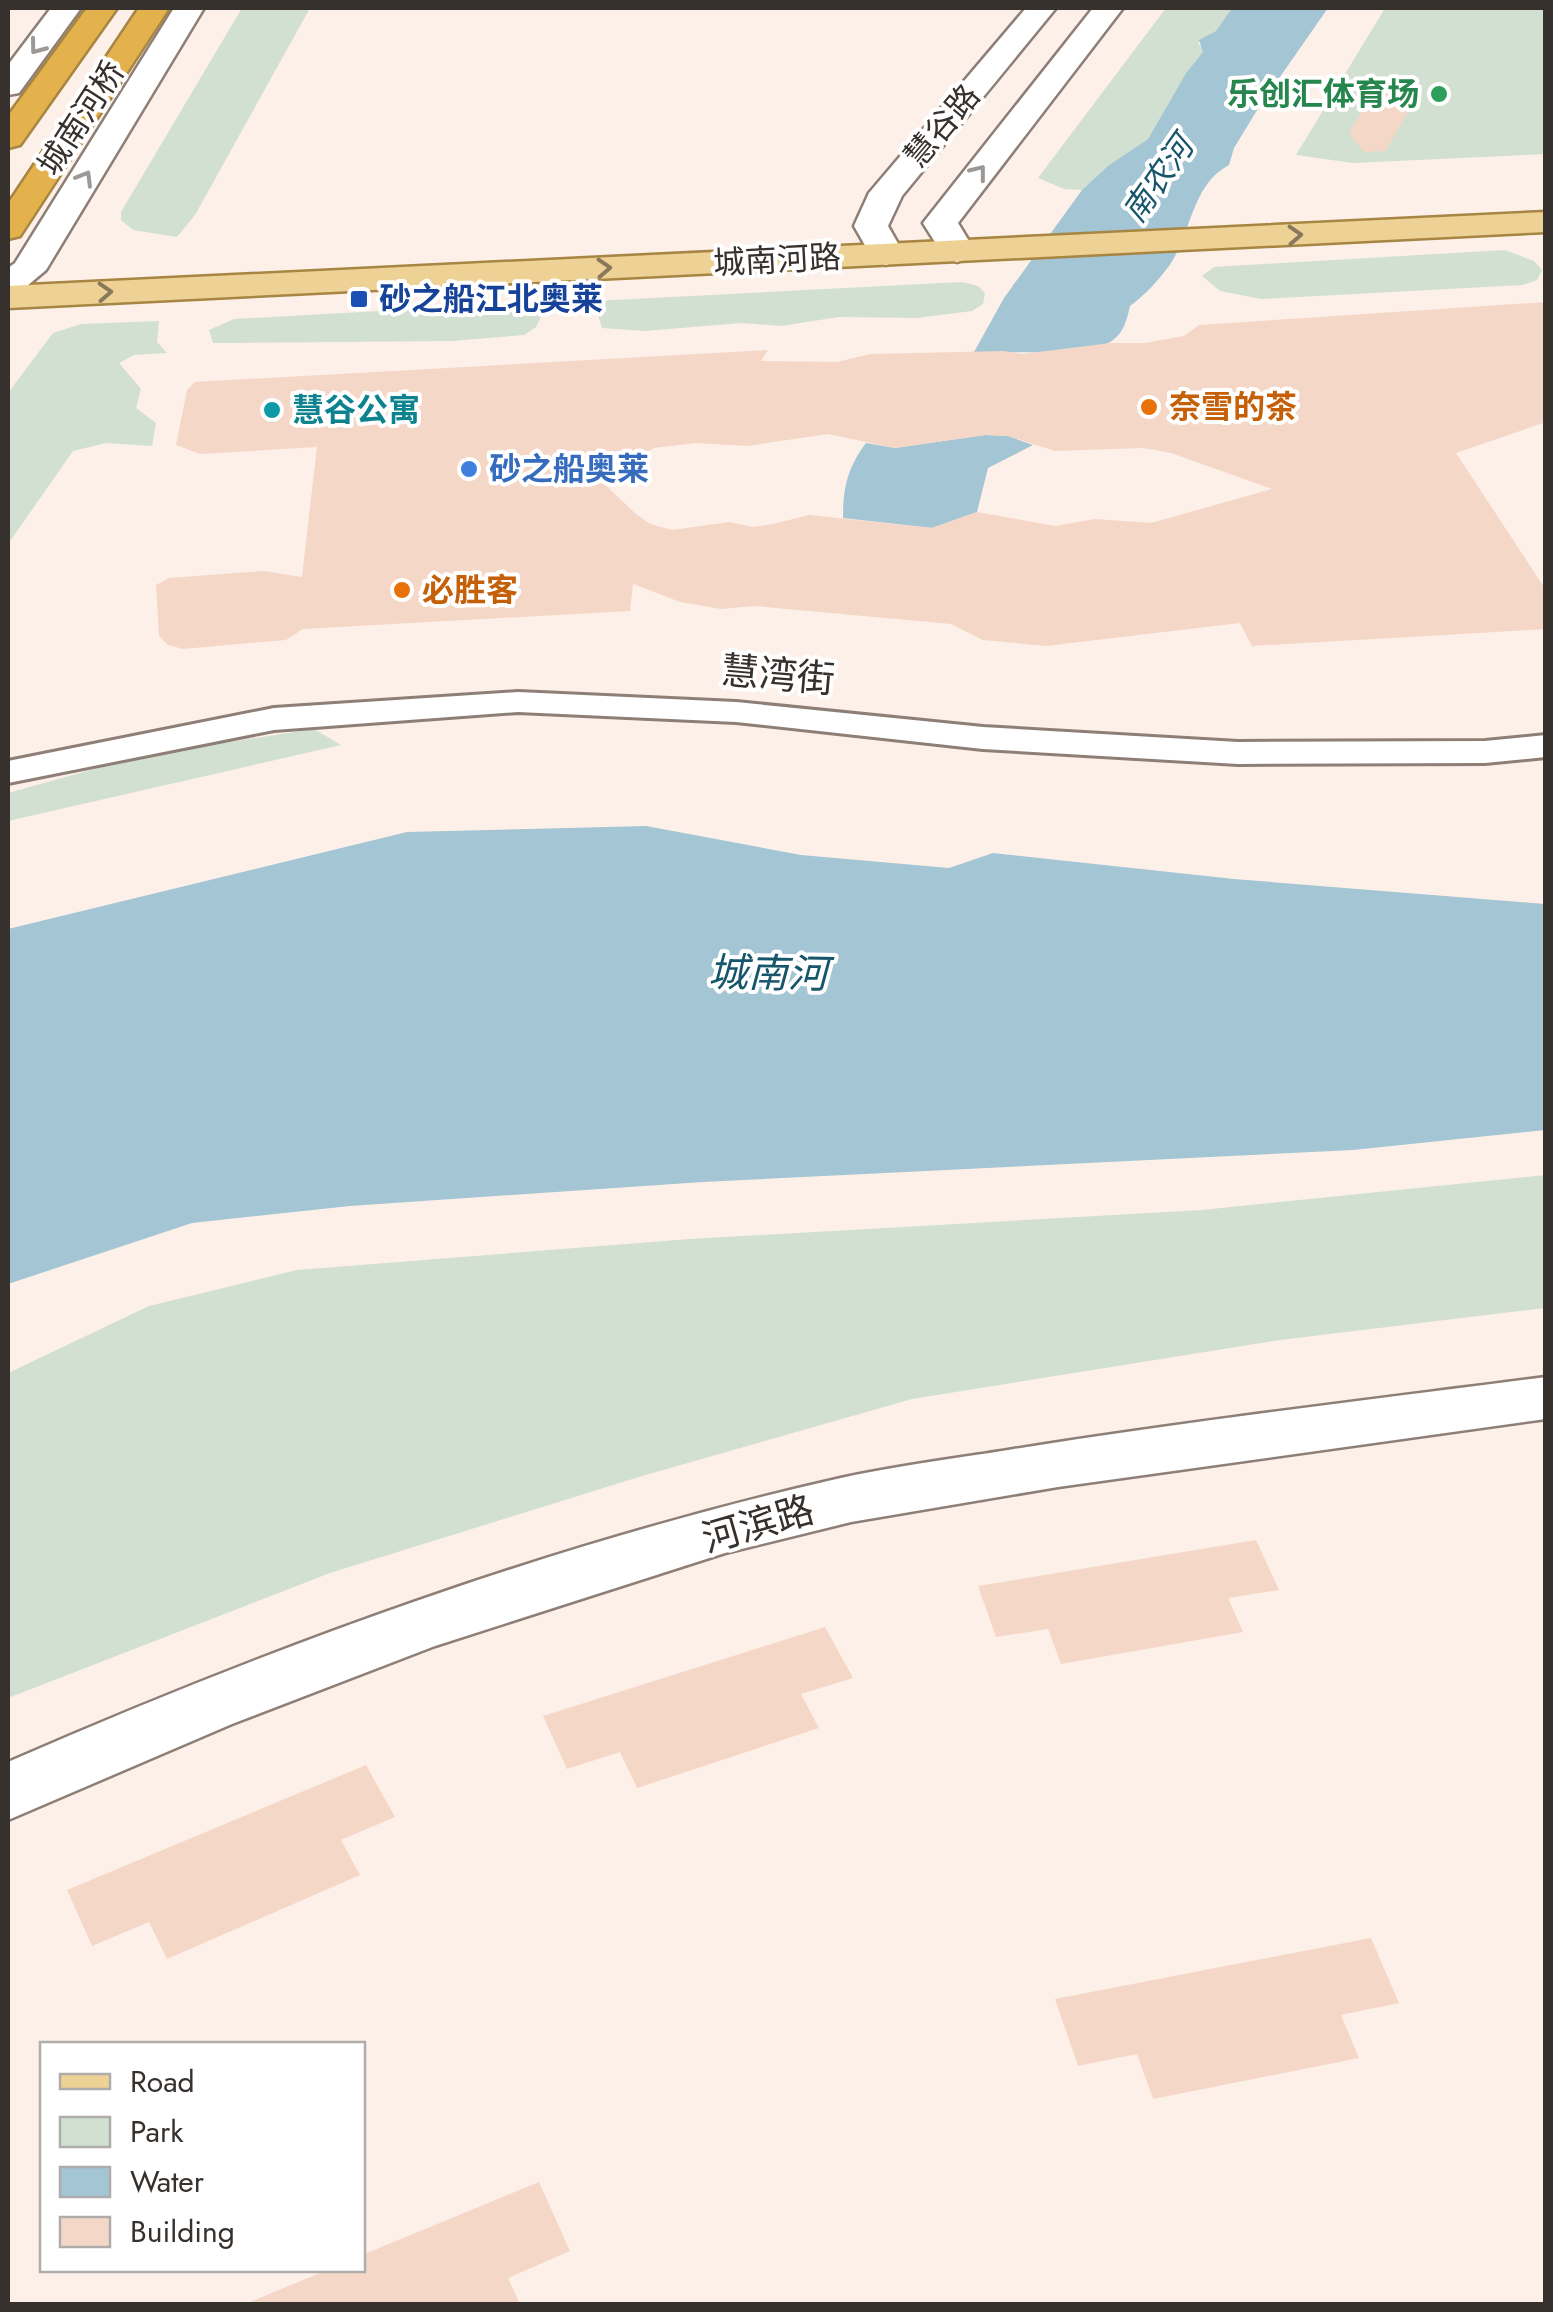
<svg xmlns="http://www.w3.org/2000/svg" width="1553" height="2312" viewBox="0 0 1553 2312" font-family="Jost,'Noto Sans SC',sans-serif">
<rect width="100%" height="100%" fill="#fdf0e9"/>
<g fill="#d1e0d0">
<polygon points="242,8 310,8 195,215 177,237 133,230 121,220 121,212"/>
<polygon points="1166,8 1232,8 1216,31 1198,43 1204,51 1186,73 1148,139 1109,165 1082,190 1064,189 1038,178"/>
<polygon points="1385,8 1545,8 1545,154 1353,163 1296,155"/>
<polygon points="1505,250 1534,261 1542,270 1537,280 1523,285 1261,299 1220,291 1202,276 1214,267"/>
<polygon points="962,282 978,286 985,293 983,304 972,311 917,318 839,317 781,326 741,323 645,331 602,328 594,301"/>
<polygon points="523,303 541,317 536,327 524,335 451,341 213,343 209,330 234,319"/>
<polygon points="159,321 157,342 167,353 134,355 119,363 141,389 136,408 156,423 152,446 106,443 73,451 8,544 8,393 53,333 81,324"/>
<polygon points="314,729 341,745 8,821 8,793 141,756"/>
<polygon points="1545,1175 1545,1308 1280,1340 912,1399 642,1476 330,1573 8,1698 8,1373 149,1306 297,1270 690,1239 1202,1210"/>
</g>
<g fill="#a4c5d3">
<path d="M 1232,8 L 1328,8 L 1259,107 L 1234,148 L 1229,165 C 1191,185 1192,233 1169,266 C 1157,282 1145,295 1130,306 C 1127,319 1124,332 1113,340 C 1092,357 1002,351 974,352 L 1004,298 L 1082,190 L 1109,165 L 1148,139 L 1186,73 L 1203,52 L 1199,40 L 1216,31 Z"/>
<path d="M 985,435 L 1008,436 L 1033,445 L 988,468 L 977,512 L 932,528 L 843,518 C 843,487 848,467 866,443 L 895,448 Z"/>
<polygon points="646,826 801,855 949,868 993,853 1234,879 1545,904 1545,1130 1353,1150 703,1182 350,1206 192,1223 8,1284 8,929 407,832"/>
</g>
<g fill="#f5d7c7" fill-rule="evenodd">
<polygon points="1378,85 1420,90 1386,151 1364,152 1349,133"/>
<path d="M 1546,302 L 1546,422 L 1456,453 L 1546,590 L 1546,629 L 1252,646 L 1240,623 L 1046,646 L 983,640 L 951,624 L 755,606 L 721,609 L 680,602 L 633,584 L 630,611 L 303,629 L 286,640 L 183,649 L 168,645 L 159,636 L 156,585 L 169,578 L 264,571 L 302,577 L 317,447 L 200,454 L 176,445 L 187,390 L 195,382 L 768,350 L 761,361 L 837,362 L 870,354 L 1003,351 L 1022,354 L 1111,343 L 1145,343 L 1184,336 L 1199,325 ZM 828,434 L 895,448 L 985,435 L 1008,436 L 1055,451 L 1143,448 L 1171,453 L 1272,489 L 1151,523 L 1095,519 L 1055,526 L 977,512 L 932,528 L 809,515 L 773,524 L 752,527 L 730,522 L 672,530 L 650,524 L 635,513 L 599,479 L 654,448 L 696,443 L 747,446 Z"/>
<polygon points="1256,1540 1279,1590 1228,1598 1243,1632 1061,1664 1048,1629 996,1637 978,1586"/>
<polygon points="825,1627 853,1678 801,1694 819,1728 637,1788 620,1752 567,1769 543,1716"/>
<polygon points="366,1765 395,1817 341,1840 360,1875 167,1959 149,1922 92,1946 67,1890"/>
<polygon points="1371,1938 1399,2003 1341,2015 1359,2058 1153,2099 1137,2054 1078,2066 1055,1999"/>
<polygon points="539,2182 570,2251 508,2278 520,2304 245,2304 327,2270 362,2270 362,2255"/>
</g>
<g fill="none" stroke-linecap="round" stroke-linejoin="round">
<g stroke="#8d7e76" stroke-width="6">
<polygon id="street" points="518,692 736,702 983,727 1238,742 1485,741 1546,735 1546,757 1485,763 1238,764 983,749 736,722 518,712 274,730 8,783 8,761 274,708"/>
</g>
<g stroke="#8d7e76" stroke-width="5">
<g id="secondary">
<polygon points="51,8 81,8 19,93 8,95 8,65"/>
<polygon points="174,8 204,8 46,270 21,291 8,294 8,268 15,263"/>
<polygon points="1026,8 1056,8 902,196 888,226 904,254 898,261 886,265 874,261 854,226 869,193"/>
<polygon points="1093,8 1123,8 958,223 975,251 969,258 957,262 945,258 923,223"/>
<path d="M 1546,1377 L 1546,1419 L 1058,1487 L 851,1522 L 725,1553 L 435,1646 L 232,1724 L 8,1820 L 8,1762 C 274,1646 549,1545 832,1480 C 892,1466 953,1459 1014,1449 C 1190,1421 1368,1400 1546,1377 Z"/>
</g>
</g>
<g stroke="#a78542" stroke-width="5">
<polygon id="primary" points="1546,212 1546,232 8,308 8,286"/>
</g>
<g stroke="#a78542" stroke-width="5">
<g id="highway">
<polygon points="87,8 117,8 20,145 8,148 8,116"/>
<polygon points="139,8 169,8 20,236 8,239 8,204"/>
</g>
</g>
<use href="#street" fill="#fff" fill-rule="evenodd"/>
<use href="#secondary" fill="#fff" fill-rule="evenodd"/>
<use href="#primary" fill="#eed194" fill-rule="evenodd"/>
<use href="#highway" fill="#e3b24d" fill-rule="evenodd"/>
</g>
<defs><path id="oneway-chevron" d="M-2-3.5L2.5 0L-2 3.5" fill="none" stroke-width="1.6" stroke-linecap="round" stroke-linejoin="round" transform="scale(2.5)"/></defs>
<g stroke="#9b9896">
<use href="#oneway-chevron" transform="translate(37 47) rotate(127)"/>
<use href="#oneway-chevron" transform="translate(979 172) rotate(-52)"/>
<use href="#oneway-chevron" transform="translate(85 178) rotate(-59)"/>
</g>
<g stroke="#89795c">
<use href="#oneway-chevron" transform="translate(1295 235) rotate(-3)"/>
<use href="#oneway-chevron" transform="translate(604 268) rotate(-3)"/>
<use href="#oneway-chevron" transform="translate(105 292) rotate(-3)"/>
</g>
<circle fill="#2e9e5b" stroke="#fff" stroke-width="4" cx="1439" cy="94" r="10"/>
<rect fill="#1a4fb4" stroke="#fff" stroke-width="4" x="349" y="289" width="20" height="20" rx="5"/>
<g fill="#e8710a" stroke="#fff" stroke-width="4">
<circle cx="1149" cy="407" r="10"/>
<circle cx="402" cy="590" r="10"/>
</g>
<circle fill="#0f9aa8" stroke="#fff" stroke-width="4" cx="272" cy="410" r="10"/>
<circle fill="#3f7fe0" stroke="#fff" stroke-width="4" cx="469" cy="469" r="10"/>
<g text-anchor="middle" stroke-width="8" stroke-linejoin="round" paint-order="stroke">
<g font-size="32" font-weight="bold" fill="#27864d" stroke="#fff" text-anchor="end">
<text x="1419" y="105">乐创汇体育场</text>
</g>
<g font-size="32" fill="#37312e" stroke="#fff">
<text transform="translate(81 118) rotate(-57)" y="11">城南河桥</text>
<text transform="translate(942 126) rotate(-50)" y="11">慧谷路</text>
<text transform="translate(777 260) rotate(-3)" y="11">城南河路</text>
</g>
<g font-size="32" font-style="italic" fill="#17556b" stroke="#fff">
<text transform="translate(1158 179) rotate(-55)" y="11">南农河</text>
</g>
<g font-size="32" font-weight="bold" fill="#164399" stroke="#fff" text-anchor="start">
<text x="379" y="310">砂之船江北奥莱</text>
</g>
<g font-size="32" font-weight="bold" fill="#c56008" stroke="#fff" text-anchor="start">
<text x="1169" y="418">奈雪的茶</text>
<text x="422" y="601">必胜客</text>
</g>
<g font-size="32" font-weight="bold" fill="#0d838f" stroke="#fff" text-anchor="start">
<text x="292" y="421">慧谷公寓</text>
</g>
<g font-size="32" font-weight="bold" fill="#366cbe" stroke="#fff" text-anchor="start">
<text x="489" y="480">砂之船奥莱</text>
</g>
<g font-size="38" fill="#37312e" stroke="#fff">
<text transform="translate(778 675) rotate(5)" y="13">慧湾街</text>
<text transform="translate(758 1524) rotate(-16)" y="13">河滨路</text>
</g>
<g font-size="40" font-style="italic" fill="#17556b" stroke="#fff">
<text transform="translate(768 973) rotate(1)" y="14">城南河</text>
</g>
</g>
<rect width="1553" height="2312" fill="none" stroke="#37312e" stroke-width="20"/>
<rect x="40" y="2042" width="325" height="230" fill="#ffffff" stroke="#afadab" stroke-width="2.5"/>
<rect x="60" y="2074" width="50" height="15" fill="#eed194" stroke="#afadab" stroke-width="2.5"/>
<text x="130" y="2092" font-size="30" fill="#37312e">Road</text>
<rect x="60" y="2117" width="50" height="30" fill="#d1e0d0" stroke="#afadab" stroke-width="2.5"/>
<text x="130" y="2142" font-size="30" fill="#37312e">Park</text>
<rect x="60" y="2167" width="50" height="30" fill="#a4c5d3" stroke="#afadab" stroke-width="2.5"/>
<text x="130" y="2192" font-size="30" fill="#37312e">Water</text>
<rect x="60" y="2217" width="50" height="30" fill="#f5d7c7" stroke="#afadab" stroke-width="2.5"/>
<text x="130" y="2242" font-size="30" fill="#37312e">Building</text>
</svg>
